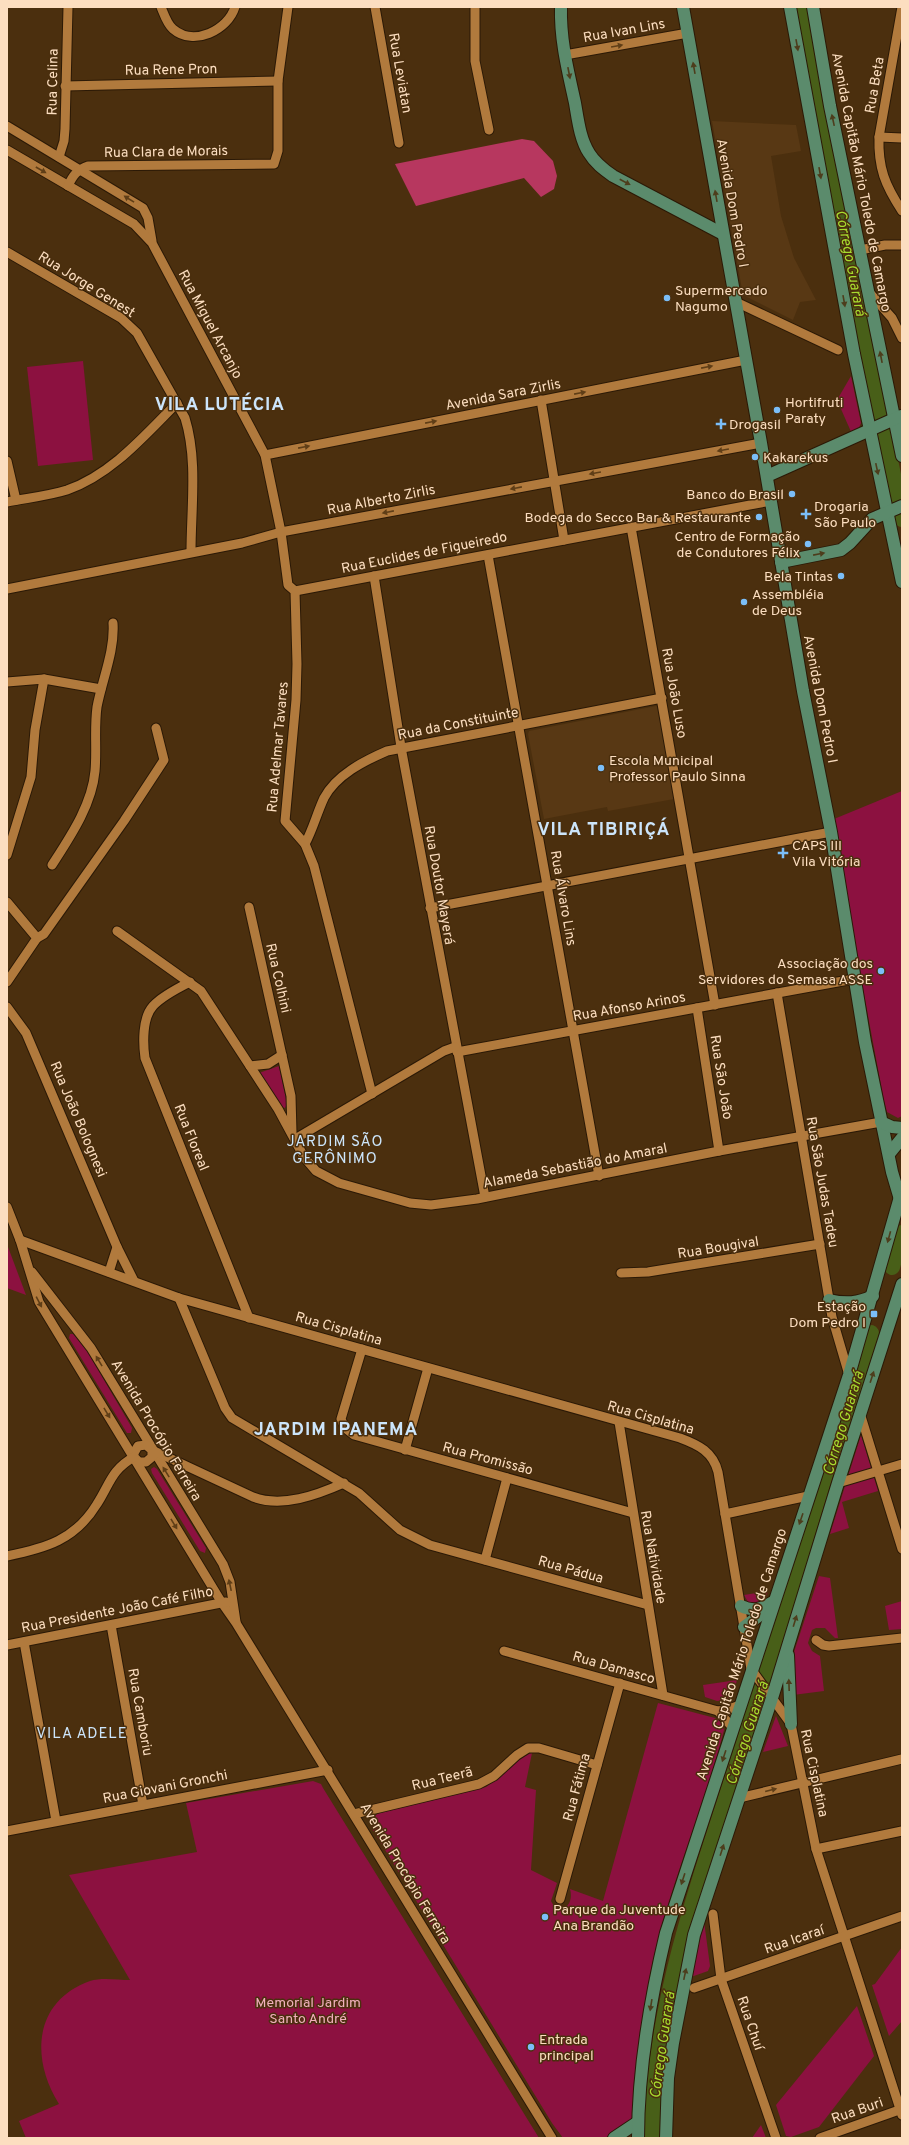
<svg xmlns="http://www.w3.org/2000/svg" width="909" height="2145" viewBox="0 0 909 2145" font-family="Overpass,sans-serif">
<rect width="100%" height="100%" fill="#4b2f0e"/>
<g fill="#583814">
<polygon points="712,121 796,125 801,151 771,156 781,216 794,258 816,300 800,302 793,320 743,295"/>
<polygon points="658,707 674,799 608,811 607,807 544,819 528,734 529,731 656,706"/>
</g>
<g fill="#8c1140">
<polygon points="83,361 93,460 38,466 27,367"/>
<polygon points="851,376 861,423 858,430 852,434 837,400"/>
<polygon points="902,791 902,1116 898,1118 887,1112 884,1101 852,930 834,819"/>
<polygon points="279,1066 287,1104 285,1108 282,1107 259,1073"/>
<polygon points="8,1247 26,1295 7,1288"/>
<polygon points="70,1334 73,1334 87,1351 132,1428 131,1433 127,1433 69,1338"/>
<polygon points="861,1435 878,1491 842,1502 849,1528 830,1534"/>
<polygon points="154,1467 157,1469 206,1548 205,1553 200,1551 152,1473 151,1469"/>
<polygon points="819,1576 830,1578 838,1638 835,1638 825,1628 816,1628 812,1630 808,1643 812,1651 820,1656 824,1691 793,1695 794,1652"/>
<polygon points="768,1591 766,1597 759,1603 748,1602 744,1595"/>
<polygon points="902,1601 902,1629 889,1630 885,1606"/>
<polygon points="737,1680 733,1694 726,1700 717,1701 705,1697 703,1685"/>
<path d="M 658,1703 L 715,1718 L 721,1722 L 724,1730 C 705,1803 675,1873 656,1947 C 642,2003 638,2060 633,2117 L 627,2123 L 605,2138 L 563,2138 L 552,2123 L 373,1830 L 371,1824 L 372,1818 L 379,1813 L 486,1787 C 497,1780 522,1754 532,1753 L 525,1787 L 536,1790 L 531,1870 L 557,1883 L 551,1901 C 559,1917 575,1906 570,1889 L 603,1901 Z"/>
<polygon points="776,1716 788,1746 763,1752"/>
<path d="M 313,1781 L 321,1784 L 323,1788 L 539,2138 L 26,2138 L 19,2121 L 59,2104 C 30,2058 34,2001 90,1981 C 102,1977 118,1980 130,1980 L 69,1875 L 197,1852 L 186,1803 Z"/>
<polygon points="704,1921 710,1966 708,1971 691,1977"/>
<polygon points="902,1947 902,2021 889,2036 872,1985 875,1984"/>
<polygon points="857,2006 874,2056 819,2127 791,2137 786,2136 776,2105"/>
<polygon points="761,2125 766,2138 752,2138"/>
</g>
<polygon fill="#b7375f" points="522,139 534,141 553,161 557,176 554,189 541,197 524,178 416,206 395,164"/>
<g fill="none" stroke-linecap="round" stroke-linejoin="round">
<g stroke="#485f18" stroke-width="16">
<polyline points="800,7 825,140 902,519"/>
<polyline points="892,1267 902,1233"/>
<path d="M 652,2138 C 653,2005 700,1880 740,1755 C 771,1659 798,1561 828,1465 C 842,1421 858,1378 871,1333"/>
</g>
<g stroke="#2b1906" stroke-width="11">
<g id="minor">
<path d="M 161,7 C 164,14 167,24 173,29 C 194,47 228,30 235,7"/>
<polyline points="375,7 399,143"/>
<polyline points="475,7 475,61 489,130"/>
<path d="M 902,7 L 879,137 C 878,168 885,185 902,211"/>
<polyline points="565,55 688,33"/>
<polyline points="65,86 278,81"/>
<polyline points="7,126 143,208 148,218 152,241"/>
<polyline points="879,137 902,138"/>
<polyline points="7,150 134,224 152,243 265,455 281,532 288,585 295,591 297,664 296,700 285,821 305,844 314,866 372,1094"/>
<polyline points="59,157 64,141 65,129 68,7"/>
<path d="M 68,186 C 73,175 77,170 88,166 L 274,164 L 278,151 L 278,81 L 288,7"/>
<polyline points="860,250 885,245 902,245"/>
<path d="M 7,252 L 121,318 L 137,333 L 185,418 C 198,460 191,508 191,552"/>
<polyline points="868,291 892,318 902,338"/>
<polyline points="736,302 838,350"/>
<polyline points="541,400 564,540"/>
<polyline points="265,455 746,360"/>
<polyline points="7,461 16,500"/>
<path d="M 7,502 C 27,498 48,496 67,490 C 111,475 145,435 177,403"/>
<polyline points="631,527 715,1005"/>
<polyline points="488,555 599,1176"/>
<polyline points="374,576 401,747 485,1197"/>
<polyline points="7,589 242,543 281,532 761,443"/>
<polyline points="295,591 771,501"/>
<polyline points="7,682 44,679 101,689"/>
<path d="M 305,844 C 313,829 317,813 324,798 C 336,775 364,761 387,751 L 662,698"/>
<polyline points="7,855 31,777 35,730 44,679"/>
<path d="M 52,865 C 70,837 92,805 95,771 C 97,750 94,729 97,707 C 102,680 115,651 113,623"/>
<polyline points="7,902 37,938 7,982"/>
<polyline points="249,907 291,1096 292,1133"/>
<polyline points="430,908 831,832"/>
<polyline points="117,931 201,991 278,1109 304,1157 316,1171 339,1183 410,1203 431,1205 477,1199 719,1151 881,1122"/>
<polyline points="37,938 44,934 124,821 164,760 156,728"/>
<path d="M 190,982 C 178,988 162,996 153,1006 C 142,1018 143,1044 145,1058 L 249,1318"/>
<polyline points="777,993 832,1317 849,1375"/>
<polyline points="7,1007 26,1033 117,1247 134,1281"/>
<polyline points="697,1008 719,1151"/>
<polyline points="457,1052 854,979"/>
<polyline points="250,1066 268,1064 282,1055"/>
<polyline points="295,1139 444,1051 455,1047"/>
<polyline points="7,1207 20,1240 39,1302 222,1603 236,1623 552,2138"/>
<path d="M 20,1240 L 179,1298 L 680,1438 C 699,1445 713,1452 718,1472 L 751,1669 L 791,1724 L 816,1849 L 902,2115"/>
<polyline points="32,1272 91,1348 223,1564 230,1582 236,1622"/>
<polyline points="109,1272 117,1247"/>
<polyline points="621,1273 648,1272 820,1244"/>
<polyline points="179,1298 225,1408 232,1418 359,1493 400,1530 430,1545 648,1605"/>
<polyline points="362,1349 341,1419 345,1428 354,1435 633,1513"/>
<polyline points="860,1413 902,1549"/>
<polyline points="619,1422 663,1695"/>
<path d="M 152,1450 L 152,1457 L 146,1462 L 139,1462 L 134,1457 L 134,1453 L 138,1446 L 146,1445 L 152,1450 L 253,1497 C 282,1508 317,1495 344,1483"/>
<polyline points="405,1450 428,1368"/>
<polyline points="838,1483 902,1464"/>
<polyline points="725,1514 808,1496"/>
<path d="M 7,1556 C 46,1548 75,1540 97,1504 C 110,1484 111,1470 134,1457"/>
<polyline points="485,1560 507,1478"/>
<polyline points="111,1625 143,1805"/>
<polyline points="816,1640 823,1645 829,1646 902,1638"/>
<polyline points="24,1642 56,1821"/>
<polyline points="7,1645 226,1602"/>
<polyline points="504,1651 718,1711 726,1710 740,1705"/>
<polyline points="718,1711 733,1728"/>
<polyline points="739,1798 902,1759"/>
<polyline points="354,1814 479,1784 494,1776 517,1755 528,1748 539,1748 597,1765"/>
<polyline points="7,1831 328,1770"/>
<polyline points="816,1849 902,1831"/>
<polyline points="560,1899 620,1683"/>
<polyline points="713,1914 721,1979 776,2138"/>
<polyline points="694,1988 902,1916"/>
<polyline points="820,2138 902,2109"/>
</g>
</g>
<g stroke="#2b1906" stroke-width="14">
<g id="major">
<path d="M 561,7 C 560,40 568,71 575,103 C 578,120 580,139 589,153 C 595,163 603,169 613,176 L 723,234"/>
<polyline points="683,7 761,443 803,691 831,832 865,1042 892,1172 902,1206"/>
<polyline points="790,7 854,354 902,582"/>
<polyline points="813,7 830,106 902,456"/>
<polyline points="767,476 901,416"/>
<polyline points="781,562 841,550 850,543 872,519 902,506"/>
<polyline points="881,1122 892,1127 902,1128"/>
<polyline points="889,1154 902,1138"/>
<path d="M 829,1300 C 846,1304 858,1303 873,1296"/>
<path d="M 741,1606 C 754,1612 761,1609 773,1602"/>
<polyline points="744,1627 768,1609"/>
<polyline points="788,1655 791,1724"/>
<polyline points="614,2138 638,2122"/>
<path d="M 638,2138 C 638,2069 650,2000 666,1933 L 849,1375 L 900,1197"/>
<polyline points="666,2138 668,2078 673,2043 694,1935 772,1698 838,1483 902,1284"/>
</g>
</g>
<use href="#minor" stroke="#b17a3d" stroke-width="9"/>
<use href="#major" stroke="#5b8b6c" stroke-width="12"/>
</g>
<defs><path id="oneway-solid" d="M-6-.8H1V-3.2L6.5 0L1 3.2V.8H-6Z"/></defs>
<g fill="#4d3d1c">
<use href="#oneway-solid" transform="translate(797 45) rotate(80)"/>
<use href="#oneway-solid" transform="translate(694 68) rotate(-100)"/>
<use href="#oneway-solid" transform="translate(569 73) rotate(79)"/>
<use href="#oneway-solid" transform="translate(833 120) rotate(-102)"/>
<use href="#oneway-solid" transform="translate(820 173) rotate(80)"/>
<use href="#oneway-solid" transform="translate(625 182) rotate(28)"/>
<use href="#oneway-solid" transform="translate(716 196) rotate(-100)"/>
<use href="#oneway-solid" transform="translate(844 301) rotate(80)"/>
<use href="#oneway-solid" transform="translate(881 357) rotate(-101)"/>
<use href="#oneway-solid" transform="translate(877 469) rotate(78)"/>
<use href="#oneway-solid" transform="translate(819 554) rotate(-11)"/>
<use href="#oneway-solid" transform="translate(889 1237) rotate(105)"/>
<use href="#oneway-solid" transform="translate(872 1377) rotate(-72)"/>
<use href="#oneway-solid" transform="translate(801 1519) rotate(109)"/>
<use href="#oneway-solid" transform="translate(795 1621) rotate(-73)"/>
<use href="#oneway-solid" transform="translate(789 1685) rotate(-92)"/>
<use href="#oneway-solid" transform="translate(724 1756) rotate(108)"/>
<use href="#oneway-solid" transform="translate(722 1850) rotate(-72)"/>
<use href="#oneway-solid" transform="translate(683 1879) rotate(108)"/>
<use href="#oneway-solid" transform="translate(685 1974) rotate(-78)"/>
<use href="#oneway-solid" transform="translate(651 2005) rotate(99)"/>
</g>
<g fill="#5f3e17">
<use href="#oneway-solid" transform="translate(617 46) rotate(-10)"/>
<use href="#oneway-solid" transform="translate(41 170) rotate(30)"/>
<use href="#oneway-solid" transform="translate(129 199) rotate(-148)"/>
<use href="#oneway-solid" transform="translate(707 367) rotate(-11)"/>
<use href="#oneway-solid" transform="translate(580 393) rotate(-11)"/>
<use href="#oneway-solid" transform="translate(431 422) rotate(-11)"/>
<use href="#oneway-solid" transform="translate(304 447) rotate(-11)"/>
<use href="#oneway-solid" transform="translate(723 450) rotate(170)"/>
<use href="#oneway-solid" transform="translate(595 473) rotate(170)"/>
<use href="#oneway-solid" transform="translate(516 488) rotate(169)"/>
<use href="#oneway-solid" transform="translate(388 512) rotate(169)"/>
<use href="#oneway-solid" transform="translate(39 1302) rotate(62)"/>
<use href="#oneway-solid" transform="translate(99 1361) rotate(-121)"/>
<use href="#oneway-solid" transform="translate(107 1413) rotate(59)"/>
<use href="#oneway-solid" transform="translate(166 1472) rotate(-122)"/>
<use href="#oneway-solid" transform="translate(174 1524) rotate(59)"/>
<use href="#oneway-solid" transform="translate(230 1585) rotate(-102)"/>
<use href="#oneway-solid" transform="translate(771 1790) rotate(-14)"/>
</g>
<g fill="#7bbef8" stroke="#4b2f0e" stroke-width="1.5">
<circle cx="667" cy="298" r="4"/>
<circle cx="777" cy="410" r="4"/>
<path d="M719 418h4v4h4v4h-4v4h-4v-4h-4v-4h4z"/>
<circle cx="755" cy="457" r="4"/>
<circle cx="792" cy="494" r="4"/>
<path d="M804 508h4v4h4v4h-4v4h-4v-4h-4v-4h4z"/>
<circle cx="759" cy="517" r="4"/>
<circle cx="808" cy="544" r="4"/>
<circle cx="841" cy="576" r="4"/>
<circle cx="744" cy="602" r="4"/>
<circle cx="601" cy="768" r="4"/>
<path d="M781 847h4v4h4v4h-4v4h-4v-4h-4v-4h4z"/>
<circle cx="881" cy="971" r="4"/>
<rect x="870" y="1310" width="8" height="8" rx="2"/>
<circle cx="545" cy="1917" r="4"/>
<circle cx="531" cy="2047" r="4"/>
</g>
<g text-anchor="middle" stroke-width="3" stroke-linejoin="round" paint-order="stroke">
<g font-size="14" fill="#fcdec0" stroke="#4b2f0e">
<text transform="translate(624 30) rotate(-10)" y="5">Rua Ivan Lins</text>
<text transform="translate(171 69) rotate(-1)" y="5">Rua Rene Pron</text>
<text transform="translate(401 73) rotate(80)" y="5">Rua Leviatan</text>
<text transform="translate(52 82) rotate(-89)" y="5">Rua Celina</text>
<text transform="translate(874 85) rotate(-80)" y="5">Rua Beta</text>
<text transform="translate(166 151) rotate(-1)" y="5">Rua Clara de Morais</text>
<text transform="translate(862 182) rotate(79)" y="5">Avenida Capitão Mário Toledo de Camargo</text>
<text transform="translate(733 203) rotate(80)" y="5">Avenida Dom Pedro I</text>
<text transform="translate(87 284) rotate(32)" y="5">Rua Jorge Genest</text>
<text transform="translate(211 324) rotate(62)" y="5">Rua Miguel Arcanjo</text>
<text transform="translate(503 394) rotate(-11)" y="5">Avenida Sara Zirlis</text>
<text transform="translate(381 499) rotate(-11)" y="5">Rua Alberto Zirlis</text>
<text transform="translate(424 552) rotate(-11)" y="5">Rua Euclides de Figueiredo</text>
<text transform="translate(675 693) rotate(80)" y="5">Rua João Luso</text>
<text transform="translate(821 699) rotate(79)" y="5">Avenida Dom Pedro I</text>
<text transform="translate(458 723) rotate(-11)" y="5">Rua da Constituinte</text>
<text transform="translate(277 747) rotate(-85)" y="5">Rua Adelmar Tavares</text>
<text transform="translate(440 885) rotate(80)" y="5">Rua Doutor Mayerá</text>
<text transform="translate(564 898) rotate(80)" y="5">Rua Álvaro Lins</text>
<text transform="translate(279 978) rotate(77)" y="5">Rua Colhini</text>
<text transform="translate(629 1006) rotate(-10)" y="5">Rua Afonso Arinos</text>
<text transform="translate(722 1077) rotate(81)" y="5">Rua São João</text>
<text transform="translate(79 1119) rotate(67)" y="5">Rua João Bolognesi</text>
<text transform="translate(192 1137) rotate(68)" y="5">Rua Floreal</text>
<text transform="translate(575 1165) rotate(-11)" y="5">Alameda Sebastião do Amaral</text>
<text transform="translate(823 1182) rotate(80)" y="5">Rua São Judas Tadeu</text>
<text transform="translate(718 1247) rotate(-9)" y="5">Rua Bougival</text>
<text transform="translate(339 1328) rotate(16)" y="5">Rua Cisplatina</text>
<text transform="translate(651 1417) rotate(16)" y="5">Rua Cisplatina</text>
<text transform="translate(157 1430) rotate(59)" y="5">Avenida Procópio Ferreira</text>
<text transform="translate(488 1458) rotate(15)" y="5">Rua Promissão</text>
<text transform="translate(654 1557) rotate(80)" y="5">Rua Natividade</text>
<text transform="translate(571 1569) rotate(16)" y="5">Rua Pádua</text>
<text transform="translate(117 1609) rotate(-11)" y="5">Rua Presidente João Café Filho</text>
<text transform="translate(741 1654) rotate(-72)" y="5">Avenida Capitão Mário Toledo de Camargo</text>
<text transform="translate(614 1667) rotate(16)" y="5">Rua Damasco</text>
<text transform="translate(141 1712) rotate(80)" y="5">Rua Camboriu</text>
<text transform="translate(815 1773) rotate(78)" y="5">Rua Cisplatina</text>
<text transform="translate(442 1778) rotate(-14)" y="5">Rua Teerã</text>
<text transform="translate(165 1786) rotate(-11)" y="5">Rua Giovani Gronchi</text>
<text transform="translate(576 1787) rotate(-75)" y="5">Rua Fátima</text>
<text transform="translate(406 1873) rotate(59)" y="5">Avenida Procópio Ferreira</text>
<text transform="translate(794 1939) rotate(-19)" y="5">Rua Icaraí</text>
<text transform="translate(751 2023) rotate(71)" y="5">Rua Chuí</text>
<text transform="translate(857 2110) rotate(-19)" y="5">Rua Buri</text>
</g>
<g font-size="14" fill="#fcdec0" stroke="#4b2f0e" text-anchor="start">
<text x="675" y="295">Supermercado<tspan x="675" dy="16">Nagumo</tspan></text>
<text x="785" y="407">Hortifruti<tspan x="785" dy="16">Paraty</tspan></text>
<text x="729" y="429">Drogasil</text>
<text x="763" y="462">Kakarekus</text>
<text x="784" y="499" text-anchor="end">Banco do Brasil</text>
<text x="814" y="511">Drogaria<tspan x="814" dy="16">São Paulo</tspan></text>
<text x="751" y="522" text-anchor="end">Bodega do Secco Bar &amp; Restaurante</text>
<text x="800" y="541" text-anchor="end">Centro de Formação<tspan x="800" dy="16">de Condutores Félix</tspan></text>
<text x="833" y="581" text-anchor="end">Bela Tintas</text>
<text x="752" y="599">Assembléia<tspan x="752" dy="16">de Deus</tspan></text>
<text x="609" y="765">Escola Municipal<tspan x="609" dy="16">Professor Paulo Sinna</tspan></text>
<text x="792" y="850">CAPS III<tspan x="792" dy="16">Vila Vitória</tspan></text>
<text x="873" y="968" text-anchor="end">Associação dos<tspan x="873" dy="16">Servidores do Semasa ASSE</tspan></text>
<text x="866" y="1311" text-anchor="end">Estação<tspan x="866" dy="16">Dom Pedro I</tspan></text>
<text x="553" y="1914">Parque da Juventude<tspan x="553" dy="16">Ana Brandão</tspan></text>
<text x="539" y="2044">Entrada<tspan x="539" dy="16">principal</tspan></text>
</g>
<g font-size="14" fill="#f2b0bd" stroke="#4b2f0e">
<text x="308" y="2007">Memorial Jardim<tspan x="308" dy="16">Santo André</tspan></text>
</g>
<g font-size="15" font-style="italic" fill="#a7dc2f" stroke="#4b2f0e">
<text transform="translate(851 263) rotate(79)" y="5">Córrego Guarará</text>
<text transform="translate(843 1423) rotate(-73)" y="5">Córrego Guarará</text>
<text transform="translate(747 1733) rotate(-72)" y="5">Córrego Guarará</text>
<text transform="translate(662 2045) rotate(-82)" y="5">Córrego Guarará</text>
</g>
<g font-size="15" letter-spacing="1" fill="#cce5fb" stroke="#4b2f0e">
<text x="335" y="1146">JARDIM SÃO<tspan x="335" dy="17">GERÔNIMO</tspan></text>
<text x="82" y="1738">VILA ADELE</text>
</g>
<g font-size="18" font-weight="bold" letter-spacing="1" fill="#cce5fb" stroke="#4b2f0e">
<text x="220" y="410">VILA LUTÉCIA</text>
<text x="604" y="835">VILA TIBIRIÇÁ</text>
<text x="336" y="1435">JARDIM IPANEMA</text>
</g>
</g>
<rect width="909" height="2145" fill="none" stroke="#fcdec0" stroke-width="16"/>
</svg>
